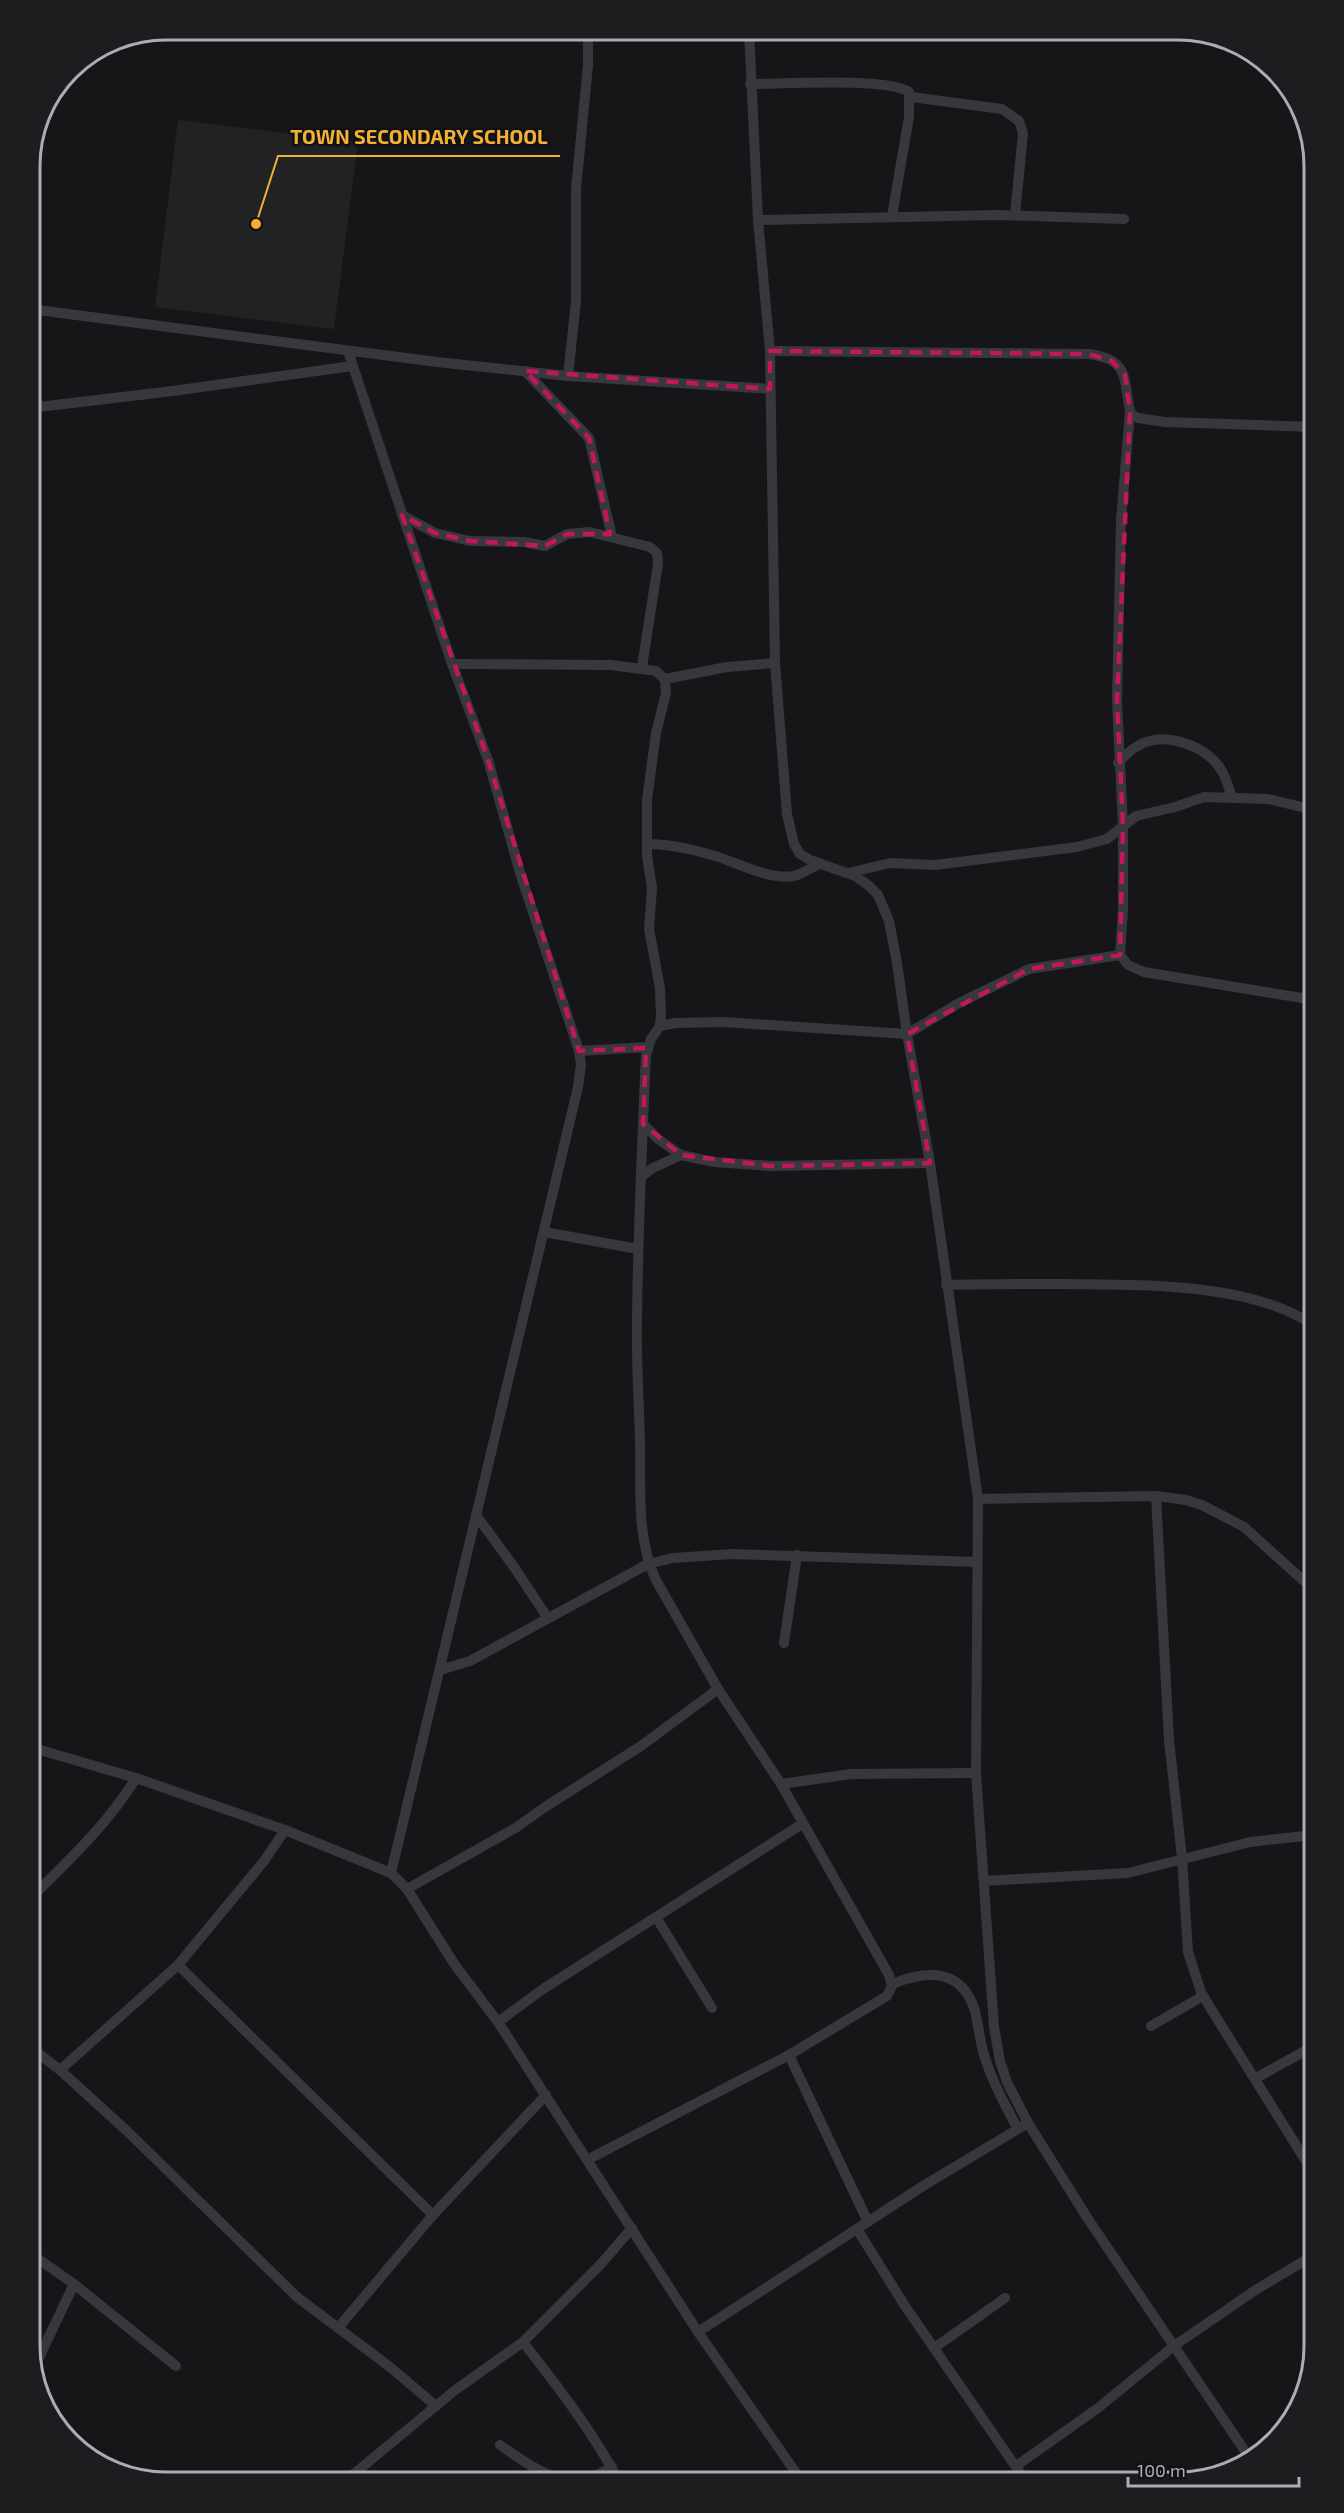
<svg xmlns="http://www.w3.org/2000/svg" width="1344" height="2513" viewBox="0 0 1344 2513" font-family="'Exo 2',sans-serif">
<rect width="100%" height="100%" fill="#161618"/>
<polygon fill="#222225" points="178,120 358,142 334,329 155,307"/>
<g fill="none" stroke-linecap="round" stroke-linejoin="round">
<g stroke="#37383d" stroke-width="10">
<polyline points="749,30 758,220 770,351 775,663 787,814 794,844 800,854 810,860 855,876 868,885 878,895 889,921 897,963 907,1034 930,1163 978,1499 976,1773 994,2027 1000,2061 1007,2082 1028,2123 1088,2219 1249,2457"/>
<path d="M 750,84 C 781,84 887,77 909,92 L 909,117 L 892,216"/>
<polyline points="911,97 1002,109 1019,121 1023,133 1015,215"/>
<polyline points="758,220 997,215 1124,219"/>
<polyline points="30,309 437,362 568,376 770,389"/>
<polyline points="348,351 452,664 488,760 521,876 579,1051 581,1064 578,1087 391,1873"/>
<path d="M 770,351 L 1089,354 C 1130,360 1123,378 1130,411 L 1132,415 L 1138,418 L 1165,422 L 1314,427"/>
<polyline points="525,371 589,438 612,537"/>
<polyline points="568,376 576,301 576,189 588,65 588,30"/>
<polyline points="30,408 173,391 352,366"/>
<polyline points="1130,411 1121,520 1117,700 1123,826 1123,909 1120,955 1128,965 1144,972 1314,1000"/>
<polyline points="402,515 435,533 470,541 524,542 545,546 567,534 590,532 650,547 657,553 658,564 642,667"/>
<path d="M 452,664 L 611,665 L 656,671 L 665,680 L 666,693 L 656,733 L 647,800 L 647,856 L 652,888 L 649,929 L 660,988 L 661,1016 L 660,1026 L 651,1039 L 646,1055 C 642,1143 638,1230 637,1318 C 636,1359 639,1400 640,1441 C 641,1486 636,1539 656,1580 L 718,1689 L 781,1784 L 889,1975 L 892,1986 L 887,1996 L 789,2055 L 587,2160"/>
<polyline points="665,679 727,667 775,663"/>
<path d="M 1118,763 C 1124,757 1129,751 1136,747 C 1162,730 1203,744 1220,768 C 1226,777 1229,788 1232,798"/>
<path d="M 648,844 C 669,844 691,849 712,855 C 737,862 767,880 794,876 C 802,874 811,868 819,864"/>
<polyline points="848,873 890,863 935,865 1077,847 1107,839 1136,816 1175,807 1204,797 1268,799 1314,810"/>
<polyline points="660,1026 676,1023 723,1022 907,1034 959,1003 1029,969 1120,955"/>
<polyline points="579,1051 648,1047"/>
<polyline points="643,1124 658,1139 681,1155 714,1162 771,1166 930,1163"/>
<polyline points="641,1177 653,1168 681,1155"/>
<polyline points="544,1232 638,1249"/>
<path d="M 946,1285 C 986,1284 1025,1284 1065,1284 C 1138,1285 1253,1282 1314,1326"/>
<polyline points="1156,1496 1169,1740 1182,1858 1188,1952 1201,1992 1211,2009 1314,2174"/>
<polyline points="978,1499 1156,1496 1186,1500 1202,1505 1244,1527 1314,1590"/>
<polyline points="476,1515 514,1567 547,1617"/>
<polyline points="784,1643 797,1555"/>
<polyline points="440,1670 470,1661 648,1564 673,1558 732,1554 977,1562"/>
<polyline points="30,1747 136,1778 285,1830 391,1873 407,1889 455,1965 498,2022 698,2332 803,2483"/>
<polyline points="781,1784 851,1774 976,1773"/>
<polyline points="984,1881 1128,1873 1250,1842 1314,1835"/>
<polyline points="407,1889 517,1827 545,1807 641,1746 718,1689"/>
<path d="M 30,1899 C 68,1861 107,1825 136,1778"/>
<polyline points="656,1917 712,2008"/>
<polyline points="178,1965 433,2215"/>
<path d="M 892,1984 C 927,1970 962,1968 975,2011 C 979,2028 980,2045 986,2061 C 994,2085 1006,2107 1018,2129"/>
<polyline points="498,2022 543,1989 802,1824"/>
<polyline points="1151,2026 1203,1996"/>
<polyline points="30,2047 60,2070 127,2131 297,2297 390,2367 436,2406"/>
<polyline points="789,2055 868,2222"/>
<polyline points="60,2070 178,1965 264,1861 285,1830"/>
<polyline points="1256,2078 1314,2046"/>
<polyline points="857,2229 905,2306 1027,2483"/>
<polyline points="30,2253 74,2284 176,2366"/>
<polyline points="338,2328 433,2215 546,2095"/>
<polyline points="698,2332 923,2186 1028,2123"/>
<path d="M 523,2342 C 558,2387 593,2432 620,2483"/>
<polyline points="934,2348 1005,2298"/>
<polyline points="34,2368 74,2284"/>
<path d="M 500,2445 C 520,2459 555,2485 581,2481 C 592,2479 602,2472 612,2467"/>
<polyline points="1016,2466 1098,2408 1174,2346 1254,2291 1314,2255"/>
<polyline points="343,2483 454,2391 523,2342 601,2264 632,2228"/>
</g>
</g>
<path fill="none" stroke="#c2185b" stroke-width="4.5" stroke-dasharray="12 8" stroke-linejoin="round" d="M 770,351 L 1089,354 L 1112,361 L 1125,375 L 1130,411 L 1117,700 L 1123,826 L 1120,955 L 1029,969 L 907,1034 L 930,1163 L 771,1166 L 681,1155 L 643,1124 L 646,1048 L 579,1051 L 488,760 L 402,515 L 435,533 L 470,541 L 545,546 L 567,534 L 610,534 L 589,438 L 525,371 L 770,389 Z"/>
<path d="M0 0H1344V2513H0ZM166 40H1178A126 126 0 0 1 1304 166V2346A126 126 0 0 1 1178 2472H166A126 126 0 0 1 40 2346V166A126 126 0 0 1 166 40Z" fill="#1d1d20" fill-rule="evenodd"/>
<path fill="none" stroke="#a8adb8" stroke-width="3" d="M166 40H1178A126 126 0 0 1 1304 166V2346A126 126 0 0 1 1178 2472H166A126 126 0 0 1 40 2346V166A126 126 0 0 1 166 40Z"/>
<path fill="none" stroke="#f2b134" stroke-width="2" d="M256 224L278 156H560"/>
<circle fill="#f2b134" stroke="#111113" stroke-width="2" cx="256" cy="224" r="6"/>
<g font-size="20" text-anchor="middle" font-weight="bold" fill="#f2b134" stroke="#111113" stroke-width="5" stroke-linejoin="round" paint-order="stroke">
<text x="419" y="144">TOWN SECONDARY SCHOOL</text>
</g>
<path d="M1128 2477v9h171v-9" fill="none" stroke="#a8adb8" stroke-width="3"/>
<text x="1137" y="2477" font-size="18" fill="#a8adb8" stroke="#111113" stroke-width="4.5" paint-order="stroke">100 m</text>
</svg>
